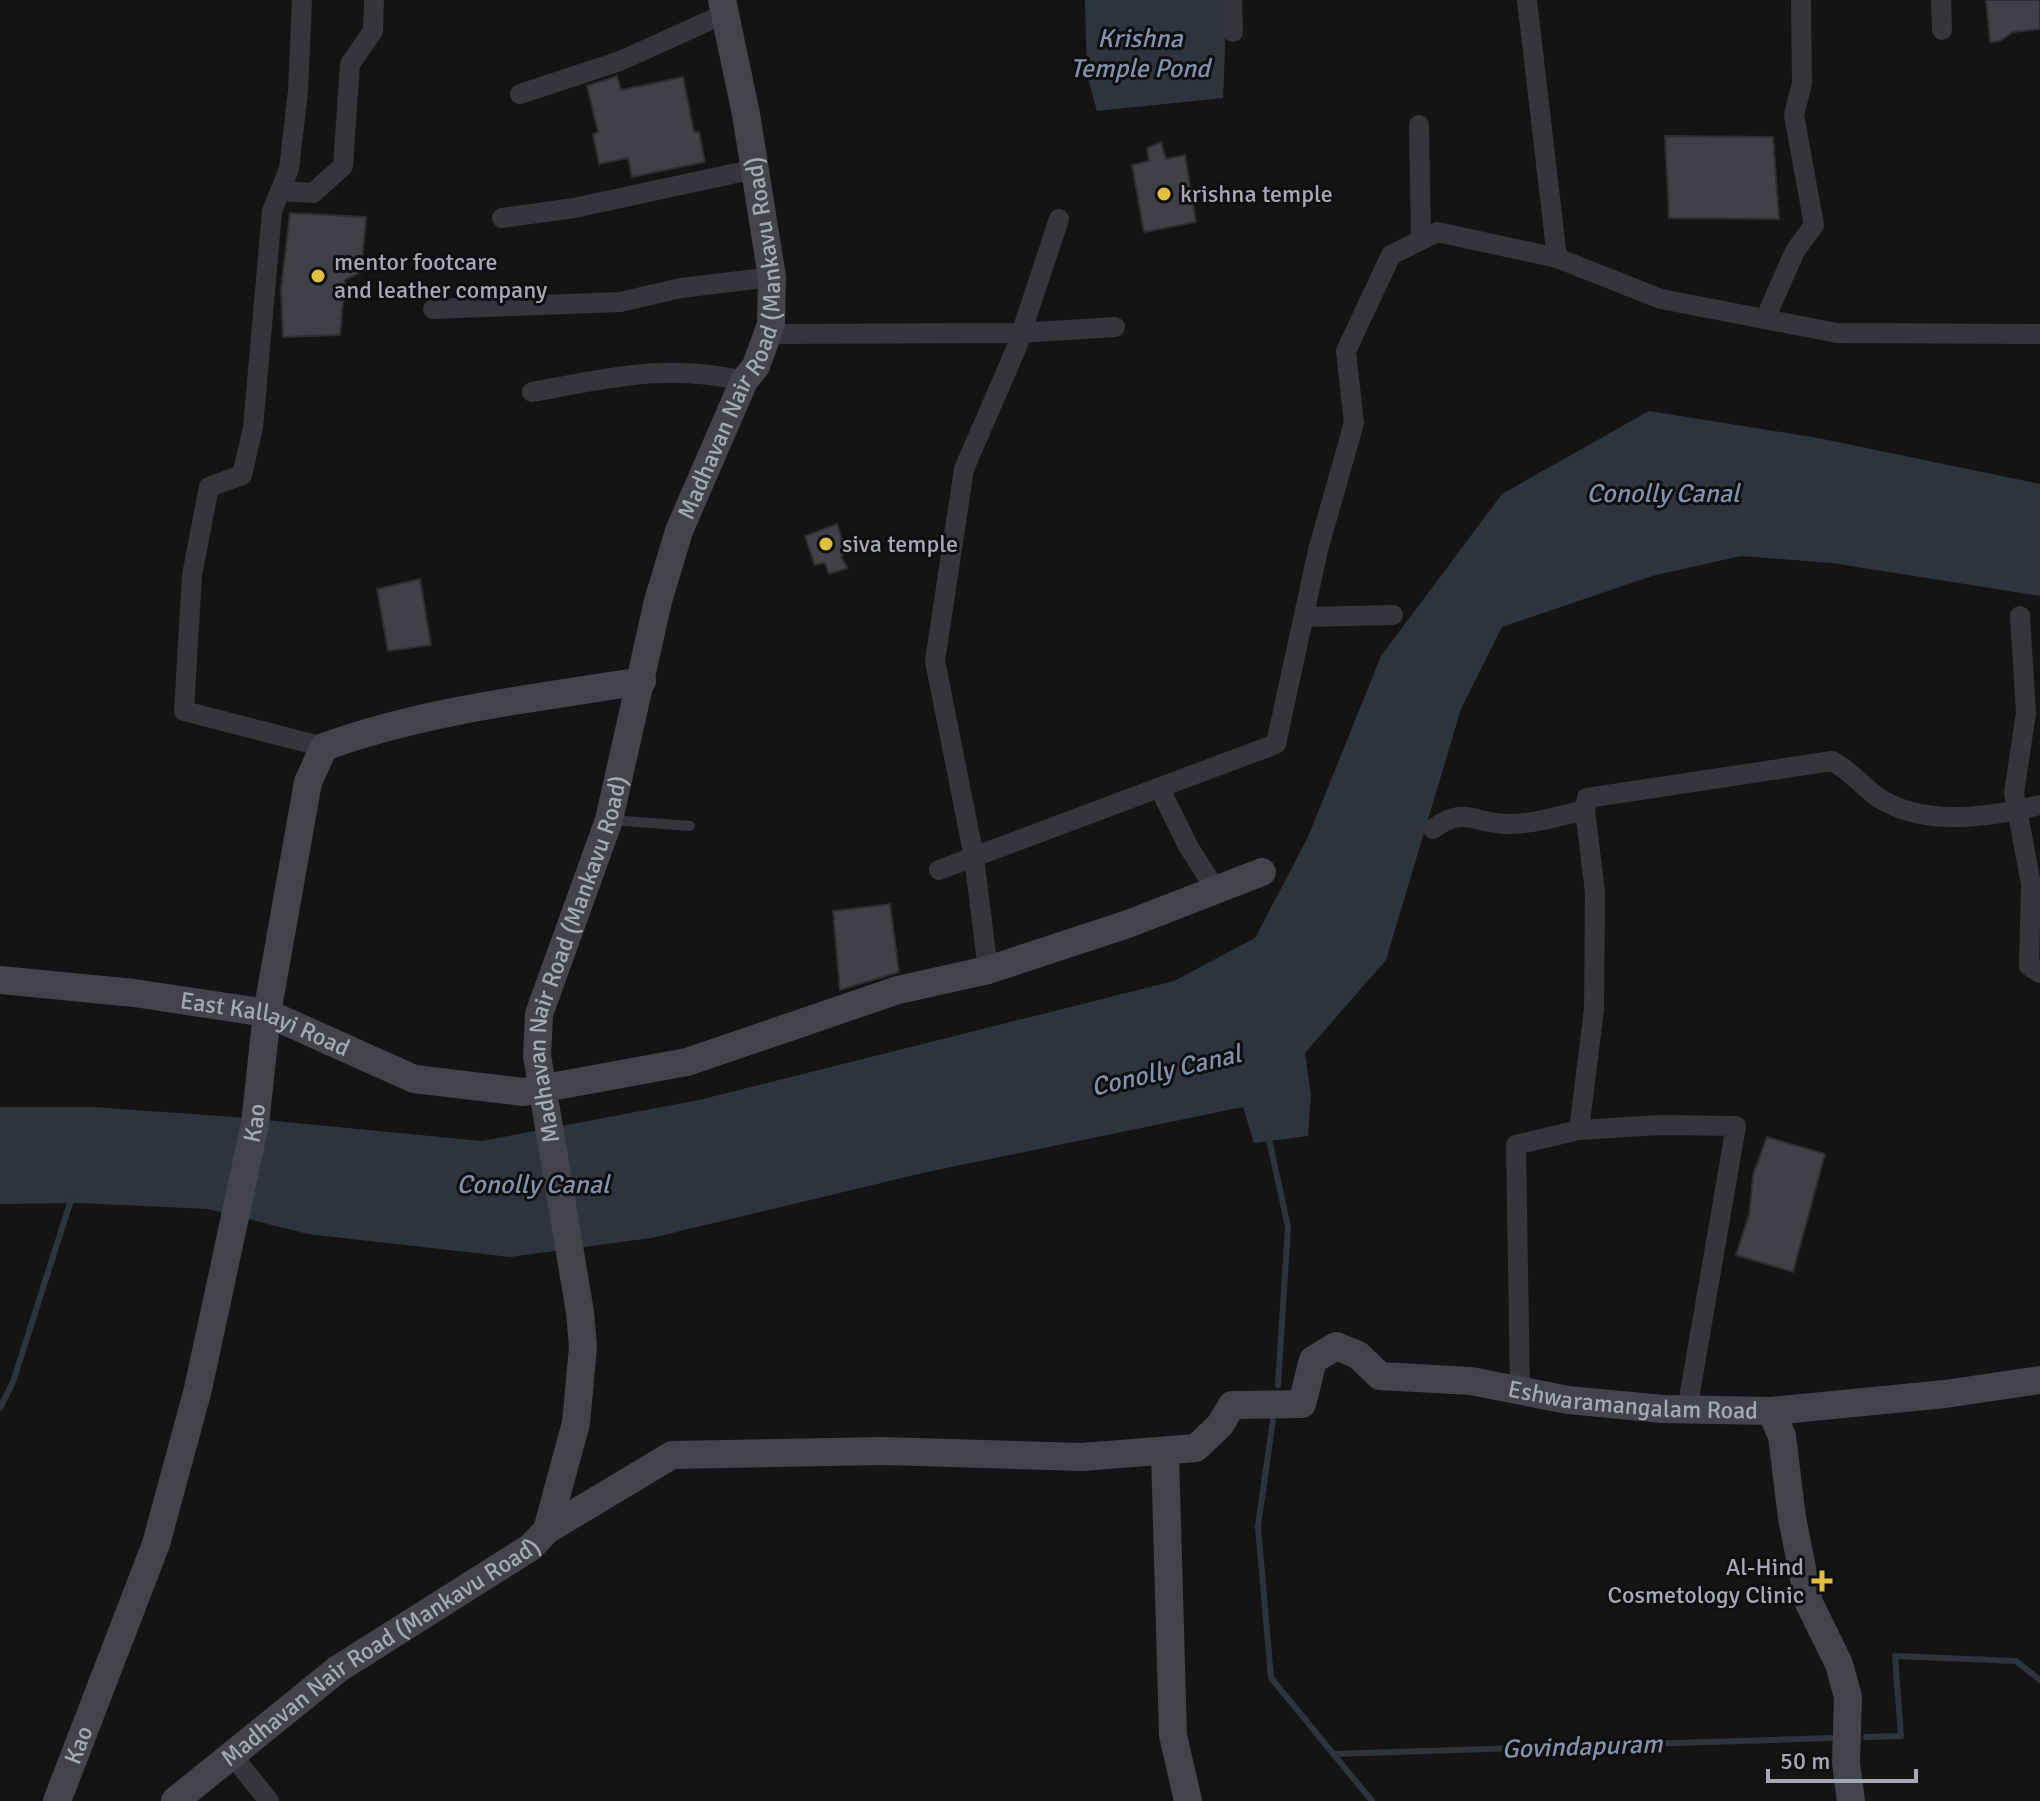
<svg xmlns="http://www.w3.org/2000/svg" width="2040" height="1801" font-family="Signika,sans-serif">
  <rect width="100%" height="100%" fill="#141415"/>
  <g fill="#2e343d">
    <path d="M1085,0H1227L1223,98L1097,111L1087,75Z"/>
    <path d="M1649,411L1818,438L2040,484V596L1832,563L1741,556L1652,576L1502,627L1461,709L1386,960L1305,1053L1311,1096L1308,1136L1254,1143L1243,1107L927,1172L651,1238L510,1257L308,1234L208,1209L79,1203L0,1204V1107H93L234,1117L482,1141L699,1100L1174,981L1255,938L1308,837L1381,656L1502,494Z"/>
  </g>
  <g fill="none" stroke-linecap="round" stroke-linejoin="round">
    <g stroke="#2e343d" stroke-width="6">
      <path d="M1268,1135L1288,1227L1278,1385"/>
      <path d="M0,1408L13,1382L72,1197"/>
      <path d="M1273,1420L1258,1526L1271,1678L1372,1801"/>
      <path d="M1866,1737L1901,1736L1895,1656L2016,1661L2040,1680"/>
      <path d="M1333,1754L1831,1738"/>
    </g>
  </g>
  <g fill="#404145" stroke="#2e2e31" stroke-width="2">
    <path d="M1986,0H2040V29L2013,32L2000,41L1990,42Z"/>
    <path d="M617,76L621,90L683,77L694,132H699L705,162L632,177L628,158L599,164L593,134L598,132L587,86Z"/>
    <path d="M1665,136L1773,137L1779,219L1669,218Z"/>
    <path d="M1161,142L1166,159L1185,155L1196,222L1144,232L1132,165L1149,161L1147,148Z"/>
    <path d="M290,213L366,217L361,272L345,280L340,335L283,337L281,288Z"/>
    <path d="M837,524L846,552L841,557L848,568L829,574L825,563L815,565L805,536Z"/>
    <path d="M420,579L431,645L388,651L377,589Z"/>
    <path d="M890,904L899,972L840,990L833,911Z"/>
    <path d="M1767,1137L1825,1154L1793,1272L1736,1255L1749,1215L1753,1175Z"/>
  </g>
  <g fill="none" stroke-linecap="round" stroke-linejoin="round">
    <path stroke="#35353a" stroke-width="10" d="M611,820L690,826"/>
    <g stroke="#35353a" stroke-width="20">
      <path d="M302,0L298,91L289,169L272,211L253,428L242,475L209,487L192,575L184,711L324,747"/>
      <path d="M1232,0L1233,32"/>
      <path d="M1941,0L1942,30"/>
      <path d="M520,94L620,61L724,14"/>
      <path d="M1419,125L1421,240"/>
      <path d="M280,191L313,193L343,166L350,64L373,31L374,0"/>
      <path d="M502,218L574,208L755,169"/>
      <path d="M1557,258L1661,299L1837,333L2040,334"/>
      <path d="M433,309L620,302L681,288L772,277"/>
      <path d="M1765,319L1795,251L1814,225L1794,115L1802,83L1801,0"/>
      <path d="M767,334L1020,333L1115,327"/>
      <path d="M532,392C610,378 665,363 744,381"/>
      <path d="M2020,616L2026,713L2014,793L2031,884L2029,966L2040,973"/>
      <path d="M1304,617L1393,615"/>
      <path d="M1160,789L1188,846L1216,890"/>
      <path d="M1433,829C1463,806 1472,822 1504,824C1531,825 1559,816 1585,810"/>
      <path d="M939,870L1276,744L1318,550L1354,423L1346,351L1391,255L1437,232L1557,258L1527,0"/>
      <path d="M988,970L974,857L935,661L964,469L1016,349L1059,219"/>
      <path d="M1520,1391L1516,1145L1579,1130"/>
      <path d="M1687,1410L1736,1126L1660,1125L1579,1130L1594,1009L1595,892L1585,810L1587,798L1832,761C1850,770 1860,784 1876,796C1922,828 1989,817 2040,805"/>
      <path d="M232,1755L269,1801"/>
    </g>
    <g stroke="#43444a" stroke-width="28">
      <path id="s1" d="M0,980L134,993L267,1013L414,1079L523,1092L687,1062L898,990L988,970L1128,924L1262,872"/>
      <path d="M1771,1411L1945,1394L2040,1380"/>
      <path d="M1165,1453L1173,1735L1188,1801"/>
      <path id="s2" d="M547,1530L672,1455L883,1451L1082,1457L1196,1448L1220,1425L1232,1405L1302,1404L1313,1360L1336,1346L1358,1355L1380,1376L1471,1381L1568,1400L1663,1409L1771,1411L1782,1436L1792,1518L1809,1603L1839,1664L1848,1697L1846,1763L1851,1801"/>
      <path id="s3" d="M57,1801L156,1544L198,1389L255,1124L267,1013L308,782L324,747C425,710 536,698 642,681"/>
      <path id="s4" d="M175,1801L338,1669L531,1547L547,1530L576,1423L583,1347L580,1312L537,1056L539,1014L609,820L658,601L679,531L744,381L756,366L771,324L772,277L746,114L722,0"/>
    </g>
  </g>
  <g fill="#e2bf3e" stroke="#0f0f10" stroke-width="3">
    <circle cx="1164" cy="194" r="8"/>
    <circle cx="318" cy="276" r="8"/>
    <circle cx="826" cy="544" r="8"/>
    <path d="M1818 1569h8v8h8v8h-8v8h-8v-8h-8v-8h8z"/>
  </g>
  <g text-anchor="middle" stroke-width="6" stroke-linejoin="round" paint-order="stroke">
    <g font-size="24" fill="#a6a9b4" stroke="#0f0f10" text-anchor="start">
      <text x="1180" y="202">krishna temple</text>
      <text x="334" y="270">mentor footcare<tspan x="334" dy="28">and leather company</tspan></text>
      <text x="842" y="552">siva temple</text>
      <text x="1804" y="1575" text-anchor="end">Al-Hind<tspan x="1804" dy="28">Cosmetology Clinic</tspan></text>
    </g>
    <g font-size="24" fill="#a6a9b4" stroke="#0f0f10">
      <text dy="8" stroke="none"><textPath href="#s4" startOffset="1694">Madhavan Nair Road (Mankavu Road)</textPath></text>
      <text dy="8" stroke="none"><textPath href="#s4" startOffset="1046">Madhavan Nair Road (Mankavu Road)</textPath></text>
      <text dy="8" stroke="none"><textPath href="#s1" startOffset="270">East Kallayi Road</textPath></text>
      <text dy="8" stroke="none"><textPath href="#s3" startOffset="708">Kao</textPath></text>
      <text dy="8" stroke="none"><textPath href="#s2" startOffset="1178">Eshwaramangalam Road</textPath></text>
      <text dy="8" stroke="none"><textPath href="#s4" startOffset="254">Madhavan Nair Road (Mankavu Road)</textPath></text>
      <text dy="8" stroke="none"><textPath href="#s3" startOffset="60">Kao</textPath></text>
    </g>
    <g font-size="26" font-style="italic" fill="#8092ad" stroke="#0f0f10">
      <text x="1140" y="47">Krishna<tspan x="1140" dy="30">Temple Pond</tspan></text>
      <text x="1663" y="502">Conolly Canal</text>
      <text transform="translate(1166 1070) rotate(-13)" y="9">Conolly Canal</text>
      <text x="533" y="1193">Conolly Canal</text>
      <text transform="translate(1582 1746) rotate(-2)" y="9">Govindapuram</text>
    </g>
  </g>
  <path d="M1768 1769v12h148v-12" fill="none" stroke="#a6a9b4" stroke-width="4"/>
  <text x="1780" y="1769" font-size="24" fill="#a6a9b4" stroke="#0f0f10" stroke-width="6" paint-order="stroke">50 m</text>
</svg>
